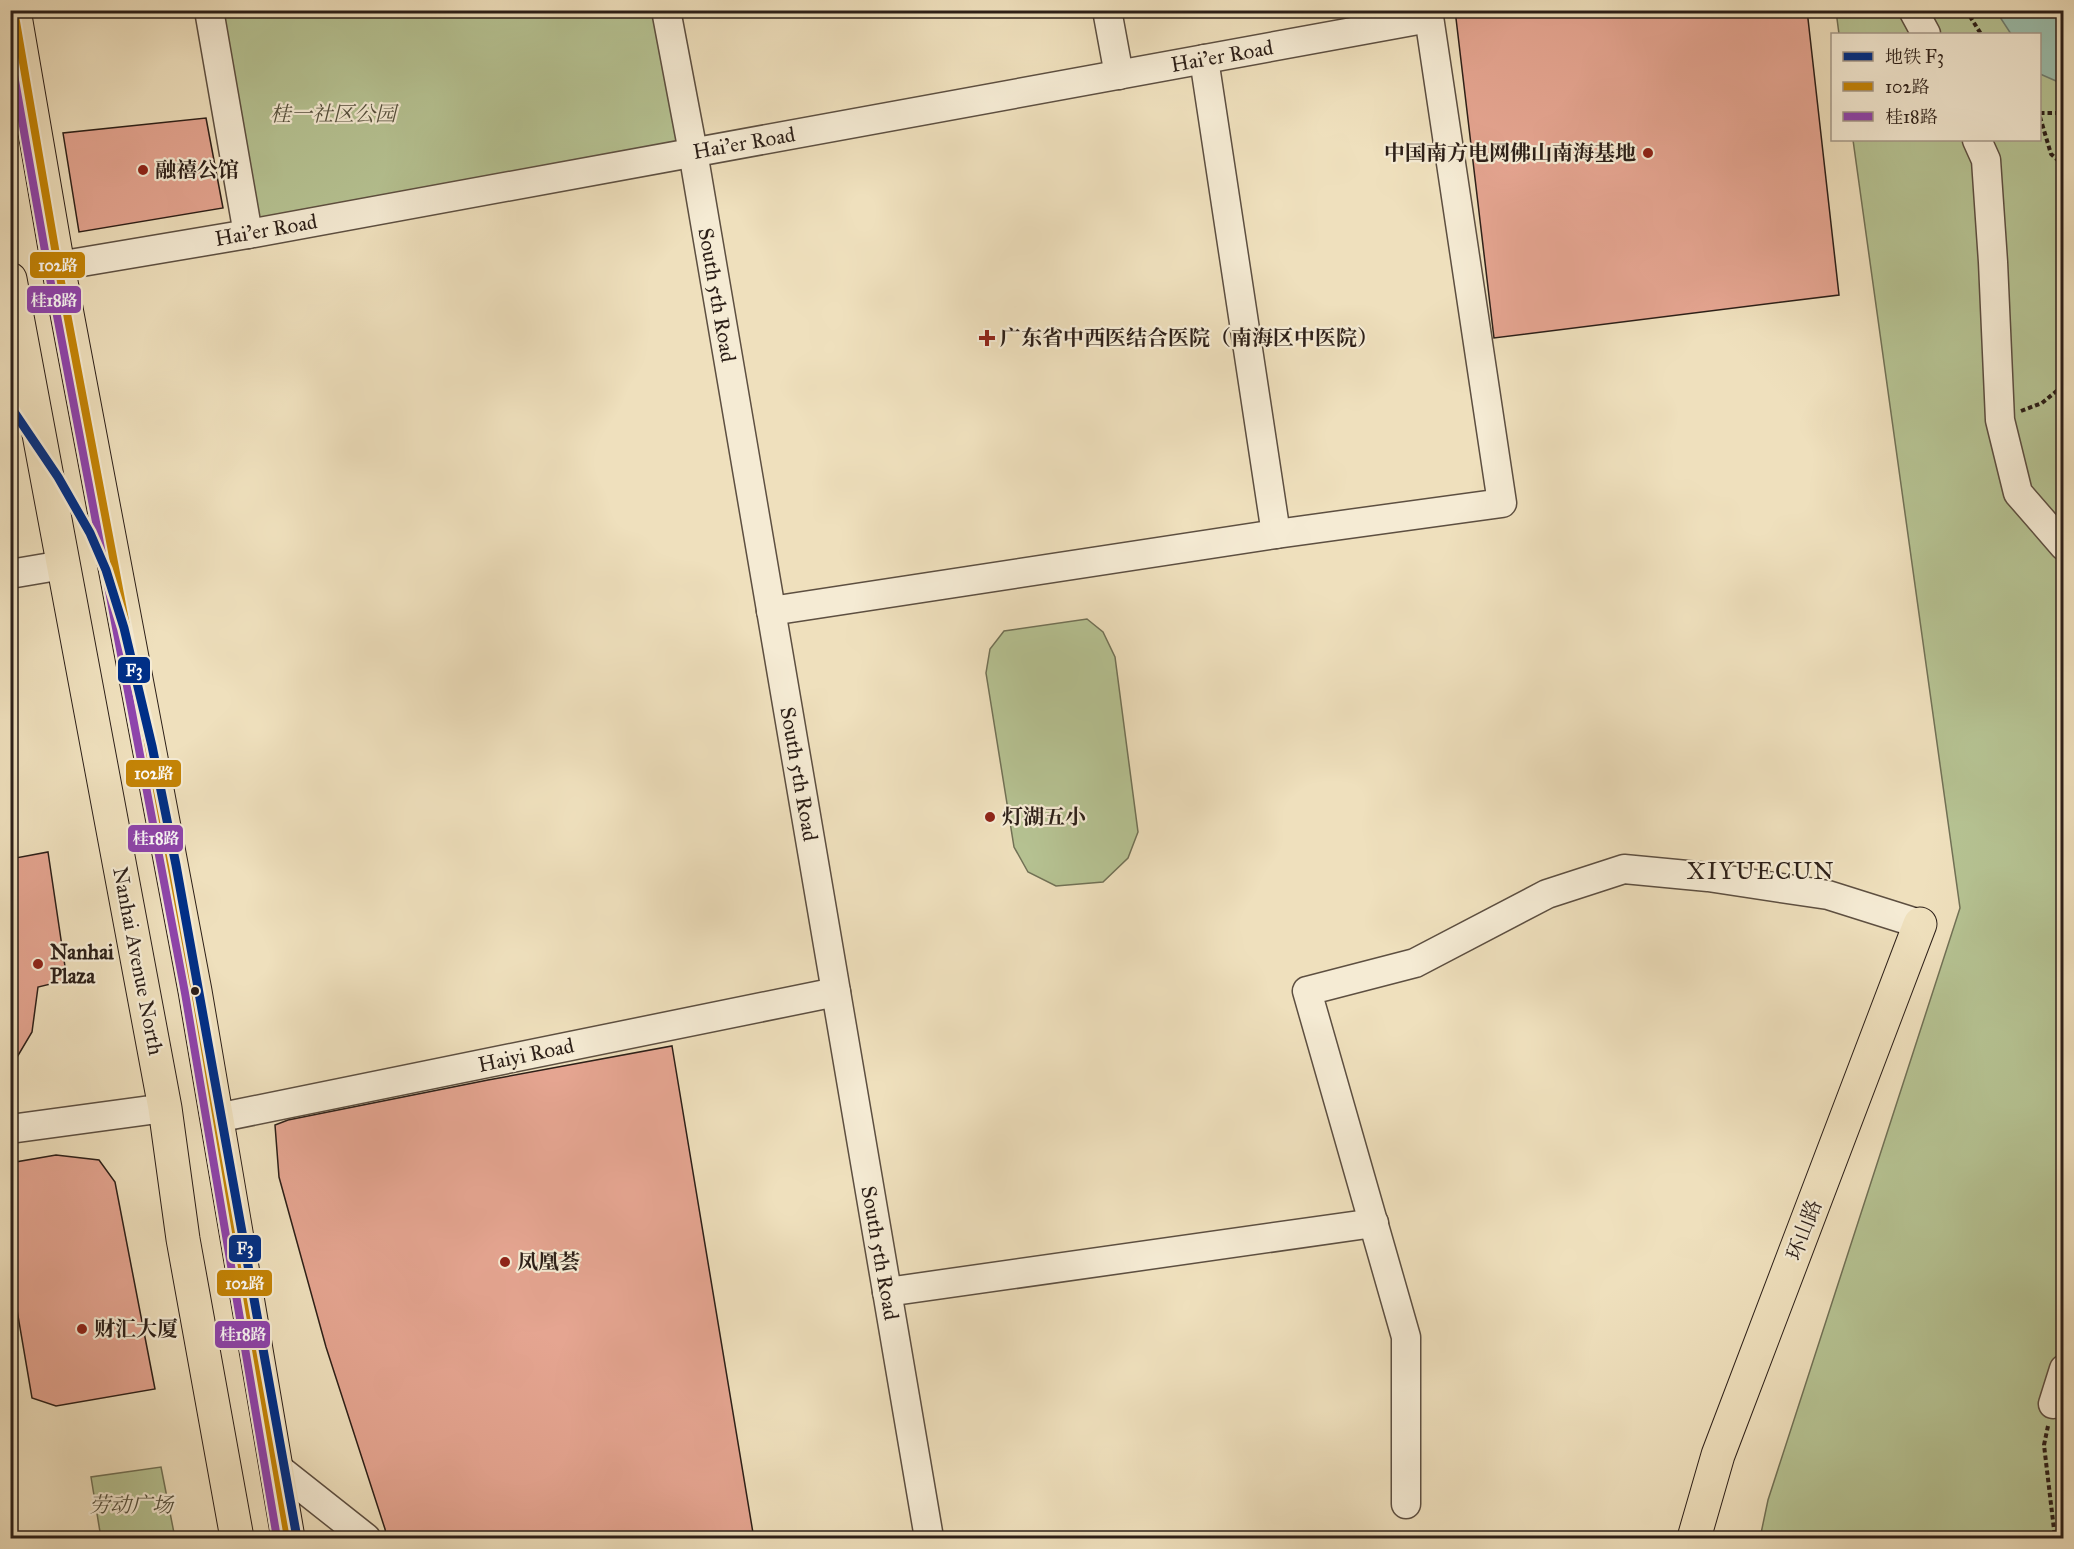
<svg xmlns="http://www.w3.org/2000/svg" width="2074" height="1549" font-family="'IM FELL Great Primer','Noto Serif SC',serif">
  <rect width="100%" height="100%" fill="#efe0bd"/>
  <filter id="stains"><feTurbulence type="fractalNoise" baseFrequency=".00333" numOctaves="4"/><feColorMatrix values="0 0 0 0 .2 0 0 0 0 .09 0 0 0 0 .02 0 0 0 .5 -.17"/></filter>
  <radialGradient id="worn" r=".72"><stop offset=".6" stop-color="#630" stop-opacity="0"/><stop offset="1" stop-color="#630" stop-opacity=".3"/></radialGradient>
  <g fill="#b6c393" stroke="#717156" stroke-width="1.5">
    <path d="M209,11H666L693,152L248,234Z"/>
    <path d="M1836,11H2063V1538H1760L1768,1500L1960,908L1853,140H2040V34H1839Z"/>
    <path d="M1087,619L1103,632L1115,657L1138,832L1128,858L1103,882L1056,886L1028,872L1014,847L986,673L990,649L1004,631Z"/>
    <path d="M161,1467L175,1538H101L91,1477Z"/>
  </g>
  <path fill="#9bbeac" stroke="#6f7e71" stroke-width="1.5" d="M1996,11H2063V84L2040,74V34H2011Z"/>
  <g fill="#e5a591" stroke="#2c1f18" stroke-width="1.5">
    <path d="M1455,10H1807L1839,295L1494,338Z"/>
    <path d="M206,118L223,208L79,232L63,133Z"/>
    <path d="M48,852L67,980L38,987L32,1032L10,1069V859Z"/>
    <path d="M672,1046L754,1539H387L385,1529L326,1347L279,1177L275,1125L288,1120L488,1080Z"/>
    <path d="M56,1155L99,1160L115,1182L155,1389L56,1406L32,1398L10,1269V1163Z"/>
  </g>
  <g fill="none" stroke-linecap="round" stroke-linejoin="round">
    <defs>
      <g id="minor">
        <path d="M209,10L248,234"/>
        <path d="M666,10L693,152L929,1538"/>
        <path d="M1107,10L1119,75"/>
        <path d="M1913,10L1926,34"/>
        <path d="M1204,59L1276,534"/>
        <path d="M1977,140L1986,160L1993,262L2000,420L2018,493L2064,546"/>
        <path d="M58,266L248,234L1429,18"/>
        <path d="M10,574L63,565"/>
        <path d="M771,611L1276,534L1502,503L1428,10"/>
        <path d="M217,1118L836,992"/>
        <path d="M10,1129L165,1108"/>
        <path d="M887,1292L1374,1223"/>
        <path d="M2053,1404L2064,1369"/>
        <path d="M275,1466L366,1538"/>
        <path d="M1406,1504V1337L1307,991L1415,963L1547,894L1624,869L1708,877L1828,895L1920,924"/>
      </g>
      <path id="major" d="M1694,1538L1718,1455L1920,924"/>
      <g id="highway">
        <path d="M14,10L58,266L195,991L288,1538"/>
        <path d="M10,279L165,1108L183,1239L237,1538"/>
      </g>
    </defs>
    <use href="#minor" stroke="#5d4f41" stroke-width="31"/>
    <use href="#major" stroke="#2c1f18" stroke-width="35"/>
    <use href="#highway" stroke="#2c1f18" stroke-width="35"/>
    <g stroke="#2c1f18" stroke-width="4" stroke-dasharray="4.5 3" stroke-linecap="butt">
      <path d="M1966,10L1981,34"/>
      <path d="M2040,113H2064"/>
      <path d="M2040,117L2051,154L2064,166"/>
      <path d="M2021,411L2042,403L2064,385"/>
      <path d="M2048,1426L2044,1445L2055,1538"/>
    </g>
    <use href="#minor" stroke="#f5ebd4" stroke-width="28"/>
    <use href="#major" stroke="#efe0bd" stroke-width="33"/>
    <use href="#highway" stroke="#efe0bd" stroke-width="33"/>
    <defs>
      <path id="bus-1" d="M14,10L58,266L195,991L288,1538"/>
      <path id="bus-2" d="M10,52L48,268L185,993L277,1538"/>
    </defs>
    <use href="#bus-1" stroke="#f5ebd4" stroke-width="12"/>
    <use href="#bus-2" stroke="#f5ebd4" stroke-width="12"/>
    <use href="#bus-1" stroke="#c48406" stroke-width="8"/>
    <use href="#bus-2" stroke="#8e44ad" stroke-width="8"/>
    <defs>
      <path id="metro-1" d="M10,406L58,477L90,533L106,570L124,628L152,746L176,865L297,1538"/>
    </defs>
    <use href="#metro-1" stroke="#f5ebd4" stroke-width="14"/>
    <use href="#metro-1" stroke="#002f87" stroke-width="9"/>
  </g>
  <g fill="#8f2418" stroke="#f5ebd4" stroke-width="2">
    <circle cx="1648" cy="153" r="6"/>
    <circle cx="143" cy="170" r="6"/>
    <path d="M984 329h6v6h6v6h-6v6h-6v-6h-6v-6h6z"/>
    <circle cx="990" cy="817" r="6"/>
    <circle cx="38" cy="964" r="6"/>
    <circle cx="505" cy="1262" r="6"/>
    <circle cx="82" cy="1329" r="6"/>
  </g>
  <circle fill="#2c1f18" stroke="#f5ebd4" stroke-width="2" cx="195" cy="991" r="5"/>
  <g text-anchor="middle" stroke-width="4.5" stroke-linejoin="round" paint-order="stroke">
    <g font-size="21" fill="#2c1f18" stroke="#f5ebd4">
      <text transform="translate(1222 56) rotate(-10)" y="7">Hai'er Road</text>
      <text transform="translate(744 143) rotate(-10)" y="7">Hai'er Road</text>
      <text transform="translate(266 230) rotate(-10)" y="7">Hai'er Road</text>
      <text transform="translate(717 295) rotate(80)" y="7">South 5th Road</text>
      <text transform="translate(799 774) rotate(80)" y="7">South 5th Road</text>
      <text transform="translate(138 961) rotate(79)" y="7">Nanhai Avenue North</text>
      <text transform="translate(526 1055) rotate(-12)" y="7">Haiyi Road</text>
      <text transform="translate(1804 1230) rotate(-69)" y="7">环山路</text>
      <text transform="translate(880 1253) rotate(80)" y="7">South 5th Road</text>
    </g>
    <g font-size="21" font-style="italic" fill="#55503d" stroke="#f5ebd4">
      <text x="333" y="121">桂一社区公园</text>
      <text x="131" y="1512">劳动广场</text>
    </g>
    <g font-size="21" font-weight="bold" fill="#2c1f18" stroke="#f5ebd4" text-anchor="start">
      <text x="1636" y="160" text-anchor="end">中国南方电网佛山南海基地</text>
      <text x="155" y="177">融禧公馆</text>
      <text x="1000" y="345">广东省中西医结合医院（南海区中医院）</text>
      <text x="1002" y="824">灯湖五小</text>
      <text x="50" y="959">Nanhai<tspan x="50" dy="24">Plaza</tspan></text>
      <text x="517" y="1269">凤凰荟</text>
      <text x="94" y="1336">财汇大厦</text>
    </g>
    <g font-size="24" letter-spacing="1.5" fill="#2c1f18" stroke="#f5ebd4">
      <text x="1761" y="879">XIYUECUN</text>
    </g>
  </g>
  <g stroke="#f5ebd4" stroke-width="2">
    <rect x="29" y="251" width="57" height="28" rx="6" fill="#c48406"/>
    <rect x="26" y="285" width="56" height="29" rx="6" fill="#8e44ad"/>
    <rect x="117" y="656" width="34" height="28" rx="6" fill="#002f87"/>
    <rect x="125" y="759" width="57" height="29" rx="6" fill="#c48406"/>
    <rect x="127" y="824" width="57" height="29" rx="6" fill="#8e44ad"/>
    <rect x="228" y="1234" width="34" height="29" rx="6" fill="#002f87"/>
    <rect x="216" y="1269" width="57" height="28" rx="6" fill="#c48406"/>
    <rect x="214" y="1320" width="57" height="29" rx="6" fill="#8e44ad"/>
  </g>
  <g font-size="16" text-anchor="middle" font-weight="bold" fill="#fff">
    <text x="58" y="271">102路</text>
    <text x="54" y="306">桂18路</text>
    <text x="134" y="676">F3</text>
    <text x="154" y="779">102路</text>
    <text x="156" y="844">桂18路</text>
    <text x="245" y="1254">F3</text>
    <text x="245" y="1289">102路</text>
    <text x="243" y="1340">桂18路</text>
  </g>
  <rect width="2074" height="1549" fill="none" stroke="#efe0bd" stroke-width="36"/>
  <rect x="12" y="12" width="2050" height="1525" fill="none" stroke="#2c1f18" stroke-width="3"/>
  <rect x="18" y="18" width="2038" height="1513" fill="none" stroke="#2c1f18" stroke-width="1.5"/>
  <rect x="1831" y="33" width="210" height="108" fill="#f5ebd4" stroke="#a59989" stroke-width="1.5"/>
  <rect x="1843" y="52" width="30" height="9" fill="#002f87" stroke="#a59989" stroke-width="1.5"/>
  <text x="1885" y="63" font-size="18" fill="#2c1f18">地铁 F3</text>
  <rect x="1843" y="82" width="30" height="9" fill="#c48406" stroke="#a59989" stroke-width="1.5"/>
  <text x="1885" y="93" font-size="18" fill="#2c1f18">102路</text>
  <rect x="1843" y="112" width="30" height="9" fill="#8e44ad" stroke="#a59989" stroke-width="1.5"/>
  <text x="1885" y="123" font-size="18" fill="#2c1f18">桂18路</text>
  <rect width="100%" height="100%" filter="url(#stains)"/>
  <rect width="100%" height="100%" fill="url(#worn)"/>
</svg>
